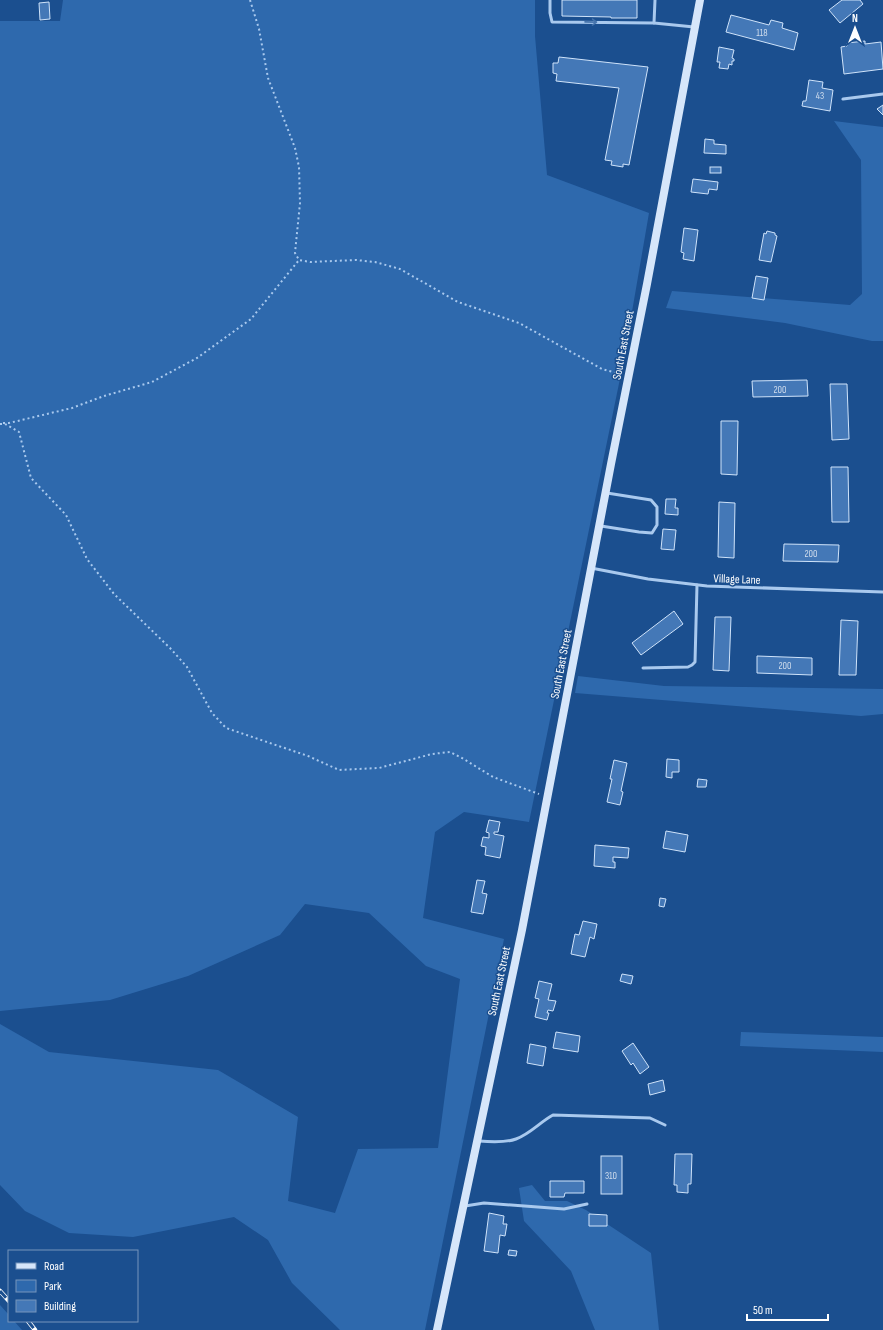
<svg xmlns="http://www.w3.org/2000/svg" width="883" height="1330" font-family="'Sofia Sans Condensed',sans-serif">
  <rect width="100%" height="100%" fill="#1b4f8f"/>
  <g fill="#2e69ad">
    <path d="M63,0H535V36L547,175L649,213L623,364L529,822L464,812L435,832L423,918L504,939L425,1330H340L292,1283L268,1240L234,1217L133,1237L69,1233L25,1211L0,1185V1024L49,1052L218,1070L298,1117L288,1201L335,1213L358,1149L438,1148L460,979L426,966L369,913L305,904L280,935L188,976L110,1000L0,1011V21H60Z"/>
    <path d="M834,121L883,127V341H872L785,323L666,308L672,291L850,305L862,294L861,160Z"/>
    <path d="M578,676L664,686L883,689V714L861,716L575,693Z"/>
    <path d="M741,1032L883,1037V1052L740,1046Z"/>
    <path d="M532,1185L545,1201H567L586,1210L651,1253L659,1330H595L571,1271L524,1221L519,1188Z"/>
    <path d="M0,1305L9,1315V1321H14L22,1330H0Z"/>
  </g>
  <g fill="#4478b7" stroke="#cfe3fa">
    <path d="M562,0H637V18H611V17L562,16Z"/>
    <path d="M842,0H860L863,4L840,23L829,10Z"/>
    <path d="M49,2L50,19L40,20L39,3Z"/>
    <path d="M731,15L769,25L771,20L783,23L782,28L798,33L794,50L726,32Z"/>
    <path d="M865,41V44L881,42L883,69L844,74L841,47L847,46V43Z"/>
    <path d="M719,47L734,50L732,58L734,59V61H732V65L729,64L728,69L719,68L720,62H717Z"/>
    <path d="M559,57L648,67L629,165L623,164V167L611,165L612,161L605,160L619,88L556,81L557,74L553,73V63H558Z"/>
    <path d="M809,80L823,82L822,88L833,90L830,111L802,106L803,101H806Z"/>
    <path d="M883,105V115L877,109Z"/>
    <path d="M705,139L714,140V144L726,145V154L704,153Z"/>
    <rect x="710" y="167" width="11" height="6"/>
    <path d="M693,179L718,182L717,190L709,189L708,194L691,192Z"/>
    <path d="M684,228L698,230L694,261L683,259L684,253L681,252Z"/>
    <path d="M767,231L775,233V235L777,236L771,262L759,260L764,233L766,234Z"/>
    <path d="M756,276L768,278L764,300L752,298Z"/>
    <path d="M807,380L808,396L753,397L752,381Z"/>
    <path d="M830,384H847L849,439L832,440Z"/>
    <path d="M721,421H738L737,475L721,474Z"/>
    <path d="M831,467H848L849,522H832Z"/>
    <path d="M666,499H676L675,508H678V515L665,514Z"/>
    <path d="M719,502L735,503L734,558L718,557Z"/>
    <path d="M663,529L676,530L674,550L661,549Z"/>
    <path d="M784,544L839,545L838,562L783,561Z"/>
    <path d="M674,611L683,624L641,655L632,643Z"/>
    <path d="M715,617H731L729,671L713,670Z"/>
    <path d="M841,620L858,621L856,675H839Z"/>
    <path d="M757,656L812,658V675L757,673Z"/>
    <path d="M667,759L679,760V772H672V778L666,777Z"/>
    <path d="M614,760L627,763L621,791L623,792L620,805L607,802L612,779H610Z"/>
    <path d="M698,779L707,780L706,787H697Z"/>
    <path d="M489,820L500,822L498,832H494V834L504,836L500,858L485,855L486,847L481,846L483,837L489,838V833L486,832Z"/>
    <path d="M666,831L688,835L685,852L663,848Z"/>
    <path d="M595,845L629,848L628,858L613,857V862H615V868L594,866Z"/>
    <path d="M477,880L485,881L482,893L487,894L483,914L471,912Z"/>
    <path d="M660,898L666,899L664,907L659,906Z"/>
    <path d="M583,921L597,924L594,939L590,937L585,957L571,954L575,934L579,935Z"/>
    <path d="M622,974L633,976L631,984L620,981Z"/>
    <path d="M539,981L552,984L548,1000L556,1001L553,1011L548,1010L547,1013H549L547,1020L535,1017L539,999L535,998Z"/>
    <path d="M556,1032L580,1036L578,1052L553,1048Z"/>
    <path d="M633,1043L649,1067L640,1074L633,1063L631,1065L622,1051Z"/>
    <path d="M530,1044L546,1047L543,1066L527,1063Z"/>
    <path d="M663,1080L665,1091L650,1095L648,1084Z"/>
    <path d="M675,1154H692L691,1184H688V1193L677,1192V1185H674Z"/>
    <rect x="601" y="1156" width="21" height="38"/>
    <path d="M550,1181H584V1193H565L564,1197H550Z"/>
    <path d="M489,1213L504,1216L503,1224H507L505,1236L500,1235L498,1253L484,1251Z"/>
    <path d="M589,1214L607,1215V1226H589Z"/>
    <path d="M509,1250L517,1251L516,1256L508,1255Z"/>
  </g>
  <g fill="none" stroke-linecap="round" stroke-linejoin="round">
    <g stroke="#a9c9ee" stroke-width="2" stroke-dasharray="2 3" stroke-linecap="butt">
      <path d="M250,0L259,29L268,78L295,148L299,167L300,203L295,253L299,260L310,262L356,260L375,262L400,269L458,302L519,323L602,369L620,374"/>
      <path d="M3,423H9L72,408L104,396L152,382L197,358L251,319L299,260"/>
      <path d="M0,424H5L19,432L31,478L66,515L87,559L114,594L170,648L187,667L212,713L226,728L308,756L339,770L379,768L432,754L450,752L462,758L493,777L539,794"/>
    </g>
    <g stroke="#a9c9ee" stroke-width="3">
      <path d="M550,0V13L552,22L654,23"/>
      <path d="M655,0L654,23L694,27"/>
      <path d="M843,99L883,94"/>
      <path d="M601,526L639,532L652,533L657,525V507L651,500L607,493"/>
      <path d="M591,568L648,579L707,586L883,592"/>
      <path d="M643,668L688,667L692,665L695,662L697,585"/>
      <path d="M479,1141C491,1142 505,1143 516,1139C530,1134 540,1122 553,1115L650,1118L665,1125"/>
      <path d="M465,1206L484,1203L564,1209L587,1204"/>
    </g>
    <path stroke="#d6e6fa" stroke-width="8" d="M437,1330L522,930L611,464L647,284L700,0"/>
    <defs>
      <g id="rail">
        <path d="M0,1291L9,1301"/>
        <path d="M28,1321L35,1330"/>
      </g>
    </defs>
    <use href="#rail" stroke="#fff" stroke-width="4.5"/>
    <use href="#rail" stroke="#1b4f8f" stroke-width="3" stroke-dasharray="9" stroke-linecap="butt"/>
  </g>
  <defs><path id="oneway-shaft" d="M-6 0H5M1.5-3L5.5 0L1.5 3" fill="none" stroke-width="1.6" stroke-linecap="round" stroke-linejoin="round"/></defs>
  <use stroke="#4674ac" href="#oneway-shaft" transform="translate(591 22) rotate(1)"/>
  <g text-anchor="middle" stroke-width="3" stroke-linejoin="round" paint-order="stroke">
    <g font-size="10" fill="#d0dded">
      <text x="762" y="36">118</text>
      <text x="820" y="99">43</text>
      <text x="780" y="393">200</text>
      <text x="811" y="557">200</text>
      <text x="785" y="669">200</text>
      <text x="611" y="1179">310</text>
    </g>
    <g font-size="12" fill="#fff" stroke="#1b4f8f">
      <text transform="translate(623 345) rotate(-79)" y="4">South East Street</text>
      <text transform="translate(737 579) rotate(2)" y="4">Village Lane</text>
      <text transform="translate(561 664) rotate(-79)" y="4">South East Street</text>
      <text transform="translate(499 981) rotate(-78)" y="4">South East Street</text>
    </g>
  </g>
  <rect x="8" y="1250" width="130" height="72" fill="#1b4f8f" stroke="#7695bc"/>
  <rect x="16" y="1263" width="20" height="6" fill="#d6e6fa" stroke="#7695bc"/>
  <text x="44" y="1270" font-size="12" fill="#ffffff">Road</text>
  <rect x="16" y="1280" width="20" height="12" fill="#2e69ad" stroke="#7695bc"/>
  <text x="44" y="1290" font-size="12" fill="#ffffff">Park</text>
  <rect x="16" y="1300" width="20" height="12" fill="#4478b7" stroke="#7695bc"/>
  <text x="44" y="1310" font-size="12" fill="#ffffff">Building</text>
  <g transform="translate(855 28)" stroke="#1b4f8f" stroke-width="3" paint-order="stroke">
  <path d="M0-3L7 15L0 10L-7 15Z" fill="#ffffff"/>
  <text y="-6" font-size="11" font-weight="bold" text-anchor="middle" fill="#ffffff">N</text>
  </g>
  <path d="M747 1314v6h81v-6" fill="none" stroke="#ffffff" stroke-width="2"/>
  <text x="753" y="1314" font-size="12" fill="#ffffff" stroke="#1b4f8f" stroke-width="3" paint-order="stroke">50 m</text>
</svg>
